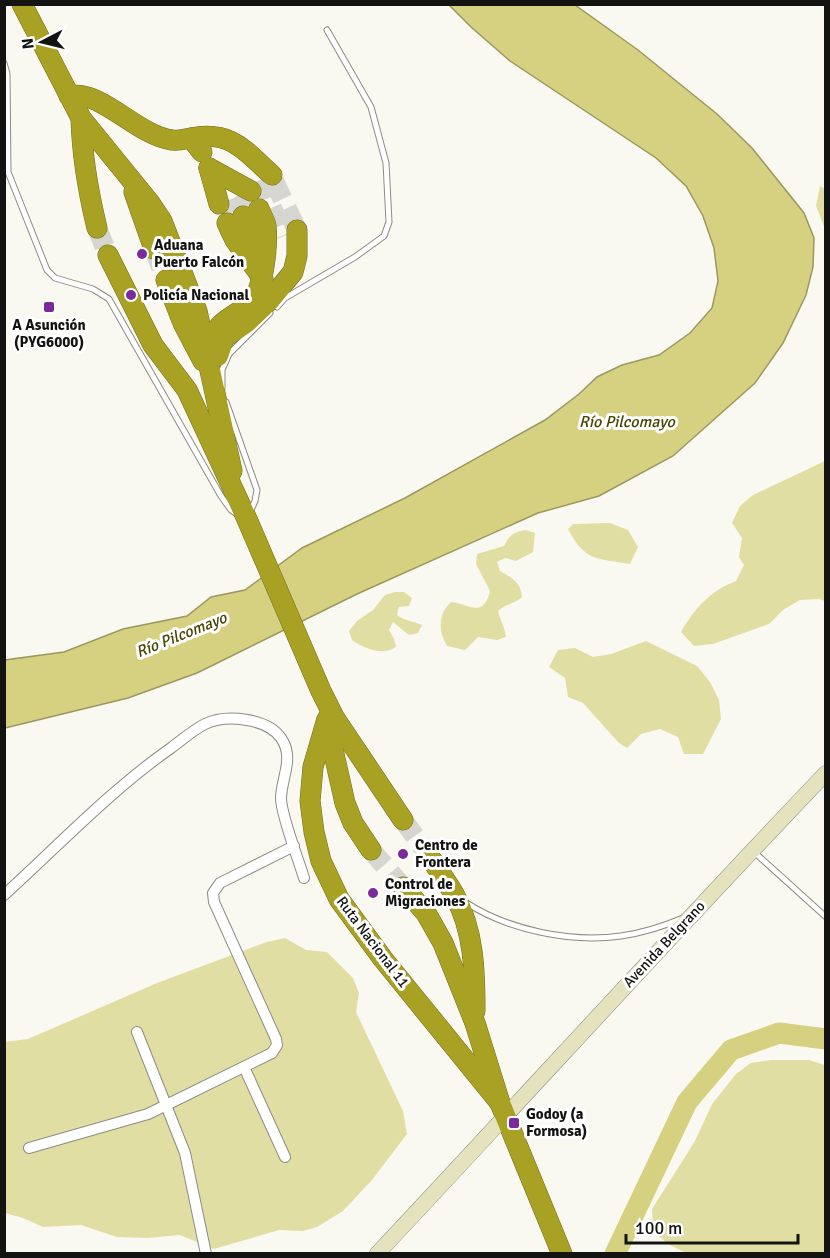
<svg xmlns="http://www.w3.org/2000/svg" width="830" height="1258" font-family="Signika,sans-serif">
  <rect width="100%" height="100%" fill="#f9f9f2"/>
  <g fill="#e1dea3">
    <path d="M820,186L825,189V229L816,206Z"/>
    <path d="M825,461V601L819,599L800,600L783,610L769,624L713,644L694,646L681,632C695,608 710,591 736,581L744,565L739,557L742,538L732,523L740,506L753,495Z"/>
    <path d="M610,523L628,530L638,547L630,564C597,558 585,562 568,529L573,524Z"/>
    <path d="M526,530L535,533L533,552L516,561L505,558L497,562L500,571C512,578 521,582 522,597C514,604 506,604 498,611C500,620 505,627 506,637L497,640L478,637L465,650L447,646C438,631 438,614 451,602C470,604 483,619 490,591L476,564L477,554L504,546C509,535 514,532 526,530Z"/>
    <path d="M395,592H404L412,598L409,606L399,607L397,615C405,621 413,621 422,625L418,633L409,635L393,622L389,630L394,639L396,647C382,656 365,649 352,640L349,631L357,621L373,610L385,595Z"/>
    <path d="M646,641L697,666L710,682L719,700L721,719L703,754H684L678,737L660,729L641,734L627,748L619,743L583,703L568,697L565,678L549,667L558,650L575,648L593,657L611,654Z"/>
    <path d="M285,938L306,950L327,952L353,978L359,993L356,1012L403,1111L407,1134L372,1180L343,1211L317,1227L303,1231L279,1230L214,1249L180,1235L148,1238L117,1237L81,1225L43,1227L23,1218L5,1213L4,1042L28,1039L157,983L267,942Z"/>
    <path d="M771,1060H809L825,1065V1253H686L668,1244L653,1231L652,1209L695,1141L712,1104L736,1074L751,1063Z"/>
  </g>
  <path fill="#d6d181" stroke="#9c985f" stroke-width="1.5" d="M449,5H575L638,50L717,114L752,148L804,213L814,238L813,267L806,295L783,343L755,383L673,456L599,496L538,513L357,594L197,673L128,698L5,728V660L64,652L123,629L187,616L211,597L245,590L302,548L405,498L545,420L579,394L597,377L622,365L659,355L690,333L712,308L718,281L714,248L703,216L686,186L656,158L510,61L471,27Z"/>
  <g fill="none" stroke-linecap="round" stroke-linejoin="round">
    <path stroke="#d6d181" stroke-width="21" d="M615,1254L687,1102L731,1050L779,1033L826,1039"/>
    <g stroke="#d6d6d0" stroke-width="20" stroke-dasharray="20 10" stroke-linecap="butt">
      <path d="M260,180L284,236"/>
      <path d="M274,181L297,230"/>
      <path d="M244,193L252,212"/>
      <path d="M227,201L235,219"/>
      <path d="M97,228L108,255"/>
      <path d="M154,249L166,280"/>
      <path d="M403,820L432,860"/>
      <path d="M371,850L403,887"/>
    </g>
    <defs>
      <g id="lane">
        <path d="M4,63L7,74L8,172L47,270L55,278L93,289L109,299L221,496L231,510L237,514"/>
        <path d="M277,307L285,298L355,257L384,236L389,222L386,163L371,107L327,30"/>
        <path d="M222,388V370L229,354L270,313"/>
        <path d="M226,402L257,490L255,501L250,512"/>
        <path d="M754,852L826,917"/>
        <path d="M465,902C508,930 570,943 621,936C643,933 664,926 683,918"/>
      </g>
      <g id="street">
        <path d="M4,895C59,845 111,790 171,748C182,740 193,730 205,724C226,714 267,718 281,738C295,758 281,778 281,799C282,818 298,858 304,878"/>
        <path d="M137,1032L185,1153L206,1254"/>
        <path d="M244,1067L285,1157"/>
        <path d="M29,1148L148,1114L272,1053L277,1045L276,1039L214,902L213,893L220,883L294,846"/>
      </g>
      <path id="secondary" d="M377,1254C527,1094 674,932 826,773"/>
      <g id="highway">
        <path d="M22,4L81,118L150,203L162,221L197,311L232,471"/>
        <path d="M69,96C101,89 136,135 172,140C178,141 185,139 191,138L202,152"/>
        <path d="M81,118C82,156 88,191 97,228"/>
        <path d="M191,138C232,130 245,151 272,175"/>
        <path d="M209,168L251,191"/>
        <path d="M209,168L219,204"/>
        <path d="M134,192L154,249"/>
        <path d="M243,216L258,262"/>
        <path d="M227,223L235,240L263,279"/>
        <path d="M108,255L153,345L187,390L246,517L321,691L334,717L403,820"/>
        <path d="M166,280L183,323L203,361"/>
        <path d="M213,355C211,315 233,323 253,299C264,285 268,244 266,226C265,221 261,214 259,209"/>
        <path d="M218,356L224,338L246,323L270,300L293,272L297,256V230"/>
        <path d="M327,719L313,767L310,801L314,832L321,861L339,899L383,959L500,1103"/>
        <path d="M327,723L345,803L353,823L371,850"/>
        <path d="M432,860C439,872 449,884 455,896C474,931 475,972 475,1011"/>
        <path d="M403,887L426,913L443,943L475,1023L500,1103L562,1254"/>
      </g>
    </defs>
    <use href="#lane" stroke="#8c8c85" stroke-width="7"/>
    <use href="#street" stroke="#8c8c85" stroke-width="12"/>
    <use href="#secondary" stroke="#8c8c85" stroke-width="16"/>
    <use href="#highway" stroke="#746f1d" stroke-width="21"/>
    <use href="#lane" stroke="#fff" stroke-width="5"/>
    <use href="#street" stroke="#fff" stroke-width="10"/>
    <use href="#secondary" stroke="#e5e3bd" stroke-width="15"/>
    <use href="#highway" stroke="#a9a124" stroke-width="20"/>
  </g>
  <g fill="#7c2a9a" stroke="#fff" stroke-width="2">
    <circle cx="142" cy="254" r="6"/>
    <circle cx="131" cy="295" r="6"/>
    <rect x="43" y="301" width="12" height="12" rx="3"/>
    <circle cx="403" cy="854" r="6"/>
    <circle cx="373" cy="893" r="6"/>
    <rect x="508" y="1117" width="12" height="12" rx="3"/>
  </g>
  <g text-anchor="middle" stroke-width="6" stroke-linejoin="round" paint-order="stroke">
    <g font-size="15" font-weight="bold" fill="#131311" stroke="#fff" text-anchor="start">
      <text x="154" y="250">Aduana<tspan x="154" dy="17">Puerto Falcón</tspan></text>
      <text x="143" y="300">Policía Nacional</text>
      <text x="49" y="330" text-anchor="middle">A Asunción<tspan x="49" dy="17">(PYG6000)</tspan></text>
      <text x="415" y="850">Centro de<tspan x="415" dy="17">Frontera</tspan></text>
      <text x="385" y="889">Control de<tspan x="385" dy="17">Migraciones</tspan></text>
      <text x="526" y="1119">Godoy (a<tspan x="526" dy="17">Formosa)</tspan></text>
    </g>
    <g font-size="15" fill="#131311" stroke="#fff">
      <text transform="translate(373 942) rotate(53)" y="5">Ruta Nacional 11</text>
      <text transform="translate(664 944) rotate(-47)" y="5">Avenida Belgrano</text>
    </g>
    <g font-size="16" font-style="italic" fill="#494503" stroke="#fff">
      <text x="627" y="427">Río Pilcomayo</text>
      <text transform="translate(181 634) rotate(-22)" y="6">Río Pilcomayo</text>
    </g>
  </g>
  <rect width="830" height="1258" fill="none" stroke="#131311" stroke-width="12"/>
  <g transform="translate(42 42) rotate(263)" stroke="#ffffff" stroke-width="4.5" paint-order="stroke">
  <path d="M0-4.5L10 22L0 15L-10 22Z" fill="#131311"/>
  <text y="-9" font-size="16" font-weight="bold" text-anchor="middle" fill="#131311">N</text>
  </g>
  <path d="M626 1234v9h172v-9" fill="none" stroke="#131311" stroke-width="3"/>
  <text x="635" y="1234" font-size="18" fill="#131311" stroke="#ffffff" stroke-width="4.5" paint-order="stroke">100 m</text>
</svg>
